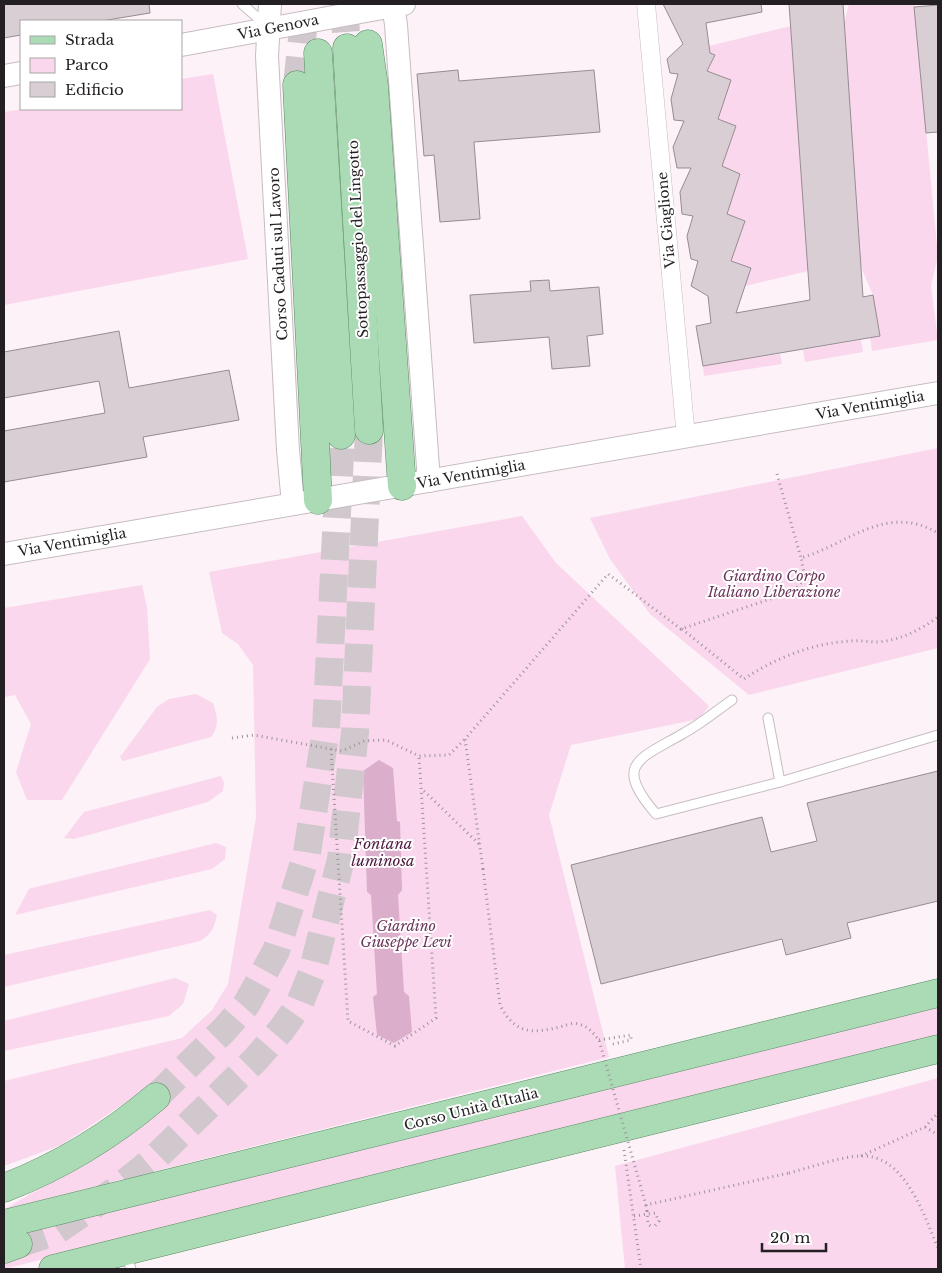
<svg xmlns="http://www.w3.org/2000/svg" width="942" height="1273" font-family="'Libre Baskerville',serif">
  <rect width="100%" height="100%" fill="#fcf2f8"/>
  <g fill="#fad7ed">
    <path d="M849,4H914L938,256L931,286L938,340L872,351L870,337L880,336L873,295L861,267L844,23Z"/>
    <path d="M791,26L808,271L745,286L750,268L727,259L734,251L744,221L721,212L729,206L740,174L718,165L720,157L725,158L736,127L713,117L720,112L731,80L707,71L715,55L710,53L709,46Z"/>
    <path d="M213,74L248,259L4,305V112L23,109H181V79Z"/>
    <path d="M861,340L863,352L805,362L803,350Z"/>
    <path d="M780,354L782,364L704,376L703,366Z"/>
    <path d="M938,448V648L749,695L650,614L610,559L590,518Z"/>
    <path d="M522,516L556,563L709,706L699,719L571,745L549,815L609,1057L5,1209L105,1150L142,1092L61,1145L4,1166V1081L182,1038L212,1010L228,984L256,818L253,665L238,644L222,633L209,572Z"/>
    <path d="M142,585L147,607L150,659L62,800H27L16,772L31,724L15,695L4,697V608Z"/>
    <path d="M196,694L213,703C217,715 220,726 211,737L123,761L120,757L157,707L169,699Z"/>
    <path d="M221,776L224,783L223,791L208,802L74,839L64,838L84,812Z"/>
    <path d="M216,843L226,847L225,859L212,869L15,915L29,889L36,887Z"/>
    <path d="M210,910L217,915C214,929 211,934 200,941L4,987V955Z"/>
    <path d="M175,978L189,984L183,1004L169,1016L4,1051V1021Z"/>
    <path d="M938,1004V1035L4,1269V1261L12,1236Z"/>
    <path d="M938,1078V1269H625L615,1166Z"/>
  </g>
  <path fill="#dbaecb" d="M379,760L393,768L397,821L400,822L402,890L398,895L404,992L409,996L412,1032L394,1043L377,1035L373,997L377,994L371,895L367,892L363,771Z"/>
  <g fill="#d8ced4" stroke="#968c92">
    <path d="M4,4H149L150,13L101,21H21V35L4,38Z"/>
    <path d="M663,4H761L762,12L706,23L710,53L715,55L707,71L731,80L718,119L736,126L722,166L740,174L727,214L745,221L731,261L751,268L736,313L810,300L789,4H843L863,297L873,295L880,336L703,366L696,326L711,323L708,296L691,286L698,261L691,259L687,236L693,216L682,214L680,192L691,168H677L673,147L684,121L674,120L671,99L678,74L670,73L667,59L683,44Z"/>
    <path d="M938,5V132L926,133L914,7Z"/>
    <path d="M458,70L459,81L594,70L600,132L474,142L480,219L440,222L434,155L424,156L417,74Z"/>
    <path d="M549,280L550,291L599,287L603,334L587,336L590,366L552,369L549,337L474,343L470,295L531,291L530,281Z"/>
    <path d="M119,331L129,388L229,370L239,420L143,437L147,457L4,482V431L105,413L99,381L4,398V352Z"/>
    <path d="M938,771V901L847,923L851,938L786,955L782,939L601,984L571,865L762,817L771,852L817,841L807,803Z"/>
  </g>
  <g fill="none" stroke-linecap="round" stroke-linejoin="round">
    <g stroke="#d1c8cd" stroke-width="28" stroke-dasharray="28 14" stroke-linecap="butt">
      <path d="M344,4L347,48"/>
      <path d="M297,85L305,11L309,4"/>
      <path d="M156,1097L224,1030L246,1005L276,951L307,853L326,729L341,435"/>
      <path d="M18,1244L56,1231L116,1190L152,1161L256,1059L282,1029L299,1005L312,973L341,859L355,732L369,430"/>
    </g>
    <defs>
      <g id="service">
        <path d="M242,4L266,25"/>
        <path d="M732,700C716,711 701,724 684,733C640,759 612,763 656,814L780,782L938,735"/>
        <path d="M768,718L780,782"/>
        <path d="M126,1254L131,1269"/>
      </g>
      <path id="minor" d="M646,4L686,437"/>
      <g id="tertiary">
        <path d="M270,4L267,56L288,450L293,504"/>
        <path d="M393,4L396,25L429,481"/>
        <path d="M181,45L404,4"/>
        <path d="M4,76L21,73"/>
        <path d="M4,554L938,393"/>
      </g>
      <g id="primary">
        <path d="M368,44L374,86L402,486"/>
        <path d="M347,48L369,430"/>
        <path d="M318,53L341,435"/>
        <path d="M297,85L318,500"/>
        <path d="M4,1188C61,1166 110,1136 156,1097"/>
        <path d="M4,1224L938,993"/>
        <path d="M4,1249L18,1244"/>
        <path d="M53,1269L938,1049"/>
      </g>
    </defs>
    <use href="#service" stroke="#c6bcc2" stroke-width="11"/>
    <use href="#minor" stroke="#c6bcc2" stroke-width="19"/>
    <use href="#tertiary" stroke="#c6bcc2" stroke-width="24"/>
    <use href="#primary" stroke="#578a62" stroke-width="29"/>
    <g stroke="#9b9498" stroke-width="3" stroke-dasharray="1 4" stroke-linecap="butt">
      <path d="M777,474L801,558"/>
      <path d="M682,629L744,679C775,658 813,643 851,641C860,640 869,642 878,642C901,640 920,630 938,617"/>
      <path d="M232,738L254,735L342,751L364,741L386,740L419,756L449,755L465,739"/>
      <path d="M331,749L348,1021L395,1046L436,1018L419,756"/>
      <path d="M424,791L479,844"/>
      <path d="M483,869L465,739L608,574L681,629L794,591L805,578L801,558C850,543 886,503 938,533"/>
      <path d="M599,1040L631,1035V1040L609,1045"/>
      <path d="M925,1127L938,1135"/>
      <path d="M624,1150L641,1269"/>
      <path d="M861,1156L925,1127L938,1113"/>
      <path d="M789,1173C808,1168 843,1156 861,1156C905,1154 924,1216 938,1248"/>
      <path d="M646,1205L647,1211"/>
      <path d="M634,1216L655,1213L659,1221L653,1228"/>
    </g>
    <use href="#service" stroke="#fff" stroke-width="9"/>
    <use href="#minor" stroke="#fff" stroke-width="18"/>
    <use href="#tertiary" stroke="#fff" stroke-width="22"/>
    <use href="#primary" stroke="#abdbb5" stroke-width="28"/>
    <g stroke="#9b9498" stroke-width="3" stroke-dasharray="1 4" stroke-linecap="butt">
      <path d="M483,869L500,1005C515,1035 534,1034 563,1026C567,1025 573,1022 578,1024C588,1026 593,1033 599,1040L646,1205L789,1173"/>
      <path d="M647,1211L648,1224L653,1228"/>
    </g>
  </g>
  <g text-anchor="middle" stroke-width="4" stroke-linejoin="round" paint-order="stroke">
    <g font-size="14" fill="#231f22" stroke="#fff">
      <text transform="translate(278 27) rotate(-11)" y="5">Via Genova</text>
      <text transform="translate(666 220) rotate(-95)" y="5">Via Giaglione</text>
      <text transform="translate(358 239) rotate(-93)" y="5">Sottopassaggio del Lingotto</text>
      <text transform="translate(278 254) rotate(-93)" y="5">Corso Caduti sul Lavoro</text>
      <text transform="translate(870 405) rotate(-10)" y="5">Via Ventimiglia</text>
      <text transform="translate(471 474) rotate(-10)" y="5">Via Ventimiglia</text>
      <text transform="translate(72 542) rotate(-10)" y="5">Via Ventimiglia</text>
      <text transform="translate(471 1109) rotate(-14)" y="5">Corso Unità d'Italia</text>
    </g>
    <g font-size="14" font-style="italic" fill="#6b345a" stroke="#fff">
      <text x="774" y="581">Giardino Corpo<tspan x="774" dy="16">Italiano Liberazione</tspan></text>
      <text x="406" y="931">Giardino<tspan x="406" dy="16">Giuseppe Levi</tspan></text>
    </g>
    <g font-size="15" font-style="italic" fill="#4f1a40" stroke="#fff">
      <text x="383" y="849">Fontana<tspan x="383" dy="17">luminosa</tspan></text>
    </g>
  </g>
  <rect width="942" height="1273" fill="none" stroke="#231f22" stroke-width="10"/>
  <rect x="20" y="20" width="162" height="90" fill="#ffffff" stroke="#a7a5a7"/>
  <rect x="30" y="36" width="25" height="8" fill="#abdbb5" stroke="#a7a5a7"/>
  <text x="65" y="45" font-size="15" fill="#231f22">Strada</text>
  <rect x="30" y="58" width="25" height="15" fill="#fad7ed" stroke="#a7a5a7"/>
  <text x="65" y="70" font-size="15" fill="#231f22">Parco</text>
  <rect x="30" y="82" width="25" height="15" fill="#d8ced4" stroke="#a7a5a7"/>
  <text x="65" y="95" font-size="15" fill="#231f22">Edificio</text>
  <path d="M762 1243v8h64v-8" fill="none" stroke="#231f22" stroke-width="2.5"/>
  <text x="770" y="1243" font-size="15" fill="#231f22" stroke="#ffffff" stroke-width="4" paint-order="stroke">20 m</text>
</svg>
